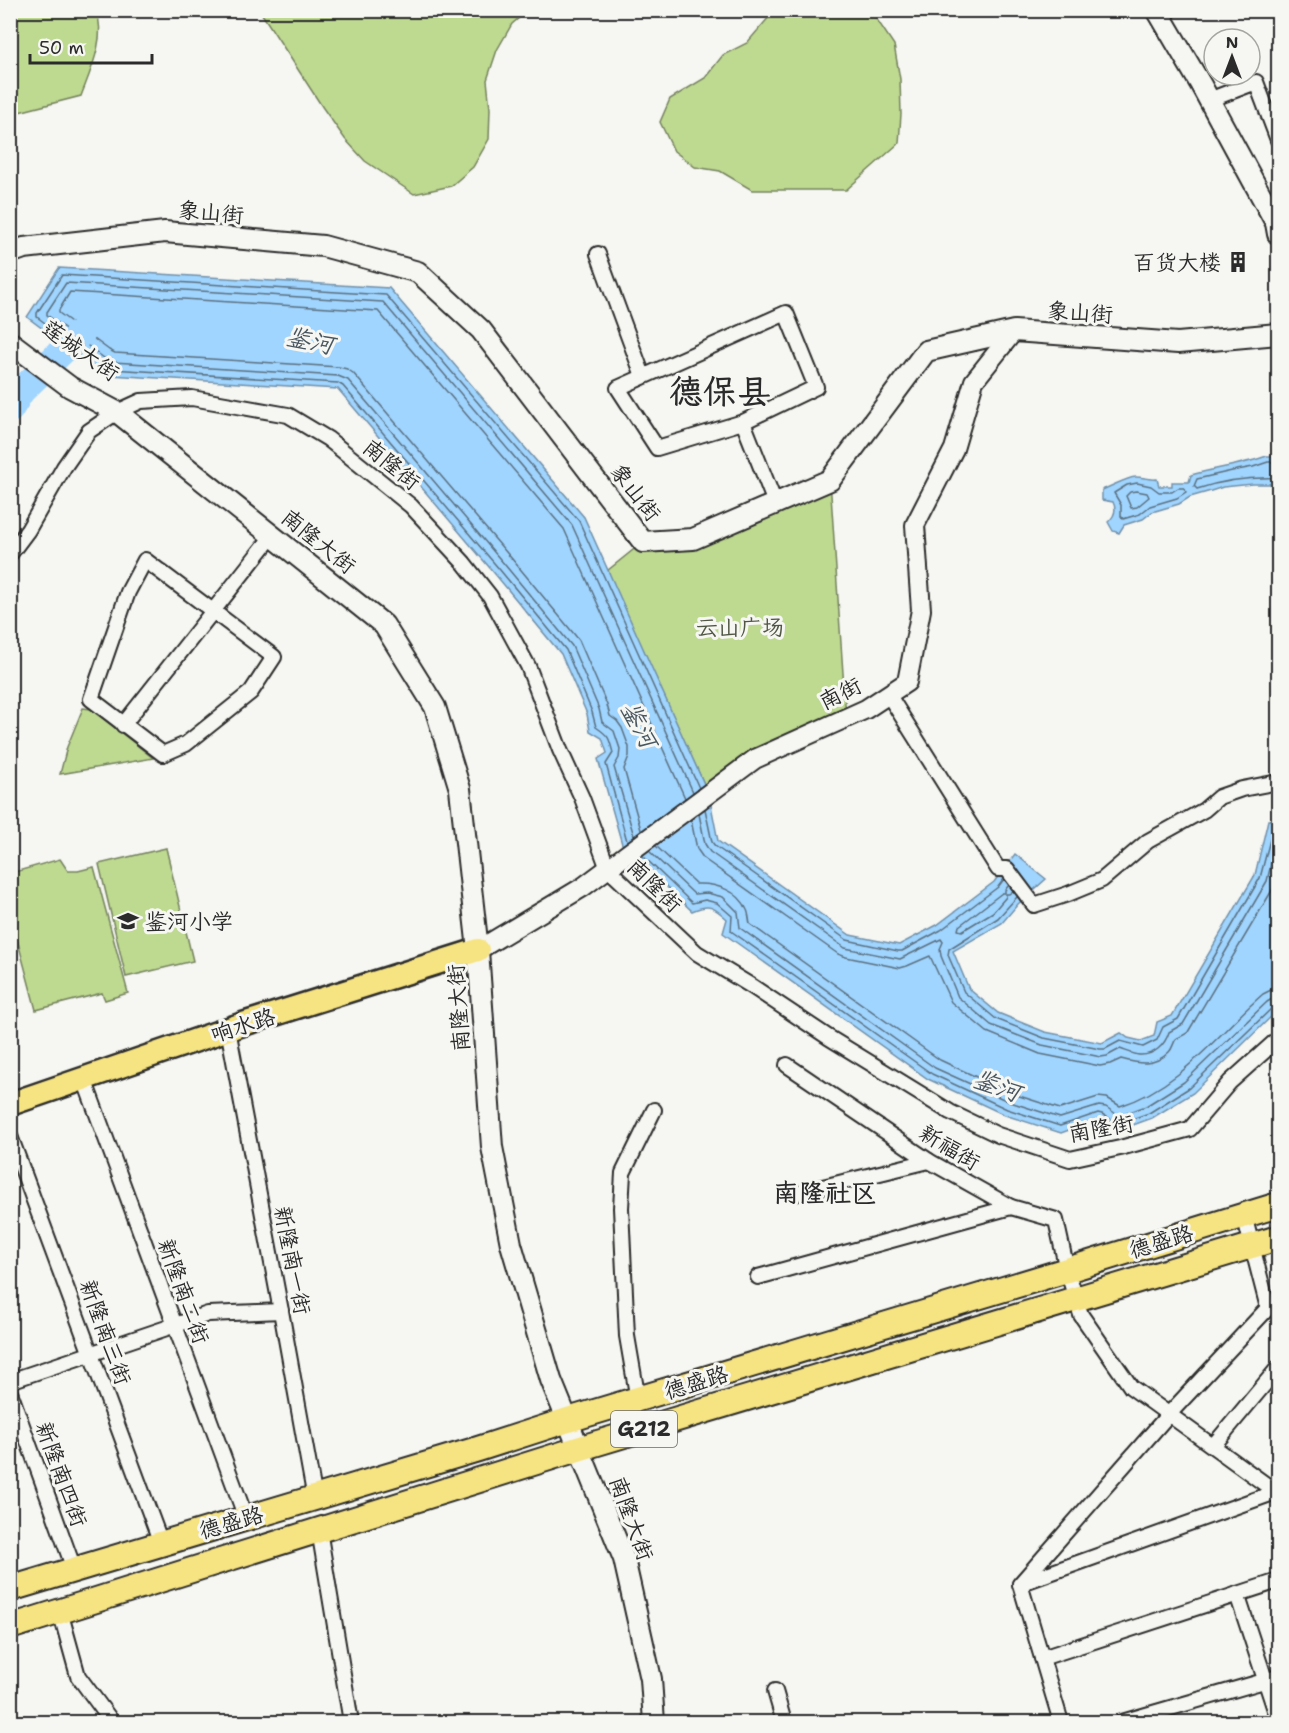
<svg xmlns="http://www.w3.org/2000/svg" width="1289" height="1733" font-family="'Shantell Sans','LXGW WenKai TC',sans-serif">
  <rect width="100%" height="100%" fill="#f6f6f2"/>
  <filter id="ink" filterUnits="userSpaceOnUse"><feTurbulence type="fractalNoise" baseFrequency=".0167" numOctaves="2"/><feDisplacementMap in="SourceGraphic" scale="12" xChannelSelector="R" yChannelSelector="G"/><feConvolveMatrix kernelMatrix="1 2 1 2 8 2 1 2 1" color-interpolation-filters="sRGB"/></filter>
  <g filter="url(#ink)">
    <g fill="#bed990" stroke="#74825e" stroke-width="1.5">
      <path d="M11,10L96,11C107,36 90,72 81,96L11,114Z"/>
      <path d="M780,10L858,11L876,18L894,45L900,79L901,114L899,143L846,190H752L720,171L695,167L674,151L660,122L670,99L705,78L723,55L747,43L769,17Z"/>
      <path d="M260,11H527L512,24L497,50L487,80L490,109L489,139L473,167L451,186L414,194L365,161L345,139L323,108Z"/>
      <path d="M830,480L846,718L709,795L607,571L643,542L693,539Z"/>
      <path d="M83,708L91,709L153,758L60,774L67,747Z"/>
      <path d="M166,848L193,961L126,977L99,864Z"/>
      <path d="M60,859L68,871H78L94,867L128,993L105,1000L102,993L36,1010L11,916V873Z"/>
    </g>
    <g fill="#a0d5ff" stroke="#7191aa" stroke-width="1.5">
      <path d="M59,268L389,288L584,517L709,795L718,841L850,935L899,945L937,925L994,882L1015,854L1046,879L1018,904L1002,923L953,951L969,989L998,1013L1045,1032L1102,1043L1121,1033L1128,1038L1141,1041L1154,1036L1157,1022L1172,1016L1255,875L1268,820L1278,819V1010L1193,1093L1152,1118L1117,1131L1099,1119L1061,1133L1005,1115L928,1079L723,933L727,919C713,906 709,904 692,911L622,844L598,759L607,753L602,738L590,731L587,714L561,654L495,574L338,389L110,375L98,370L27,317Z"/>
      <path d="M1267,456H1278V484H1253L1223,487L1211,491L1190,497L1179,504L1152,512L1143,519L1124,525L1119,533L1113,531L1108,522C1115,516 1117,510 1113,502L1102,500V490C1110,487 1128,477 1136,477C1143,477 1149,480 1157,479L1159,486H1172V482H1189L1191,475C1216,468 1242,465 1267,456Z"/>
    </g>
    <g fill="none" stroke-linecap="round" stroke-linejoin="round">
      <g stroke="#5a6f80" stroke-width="1.5">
        <path d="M1278,462H1268L1253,467L1232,471L1197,479L1194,486L1197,489C1224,480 1251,477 1278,478"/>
        <path d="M1137,483L1151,486L1159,492H1172L1178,488H1184L1186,492L1177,498L1150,506L1140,514L1123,519L1121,516V505L1114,493L1127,485Z"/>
        <path d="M1136,491L1147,493L1149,497L1137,507L1131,508L1126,496L1130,492Z"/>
        <path d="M705,809L712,842L715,846L847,940L898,951H902L941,930L998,887L1004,879"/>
        <path d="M699,814L705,844L710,852L845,948L900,959L941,939L943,942L940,949L941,956L958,997L991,1025L1042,1045L1101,1057L1107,1056L1120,1049C1126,1051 1133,1054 1139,1055C1154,1056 1165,1045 1169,1032L1183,1024L1267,881L1278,835"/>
        <path d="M691,820L697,849L704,859L838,954L846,957L900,968L907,966L930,956L951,1002L987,1032L1040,1054L1100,1066L1110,1064L1121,1059C1139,1064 1154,1067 1169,1052C1173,1048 1173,1043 1176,1039C1179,1037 1185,1035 1188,1032L1274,887L1278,874"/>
        <path d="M641,830L624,769L629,756V747L622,728L617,721L610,716L607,705L579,640L512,559L353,373L347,369L339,367L115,353L109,350L59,313V310L70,292L378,311L564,529L685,798"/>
        <path d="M634,836L614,767L619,758L620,749L614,731L602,722L599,709L572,646L505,565L348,380L338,376L113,362L104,358L47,315V312L66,283L383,302L572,525L693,792"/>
        <path d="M627,841L606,764L613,753C609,737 609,736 596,727L592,712L566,650L500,570L343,386L338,383L111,369L101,365L37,317V313L62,275L386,295L579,521L699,788"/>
        <path d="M656,846L696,884C715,883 739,890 747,910C749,914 749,920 750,924L940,1060L1013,1094L1060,1109L1098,1097L1107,1098L1120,1106C1181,1087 1217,1034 1263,994L1271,990L1278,989"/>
        <path d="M649,851L694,894L707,893L723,897L738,912L740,928L935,1068L1010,1102L1060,1118L1099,1106L1106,1107L1119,1116L1146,1106L1184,1082L1267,1002L1272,999L1278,998"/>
        <path d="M643,856L692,903L705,900L717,903L732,916L731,931L932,1074L1007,1109L1060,1126L1098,1113L1102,1114L1118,1124L1149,1113L1189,1088L1272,1008L1278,1006"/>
        <path d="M1009,885L1005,890V893H1002L959,926L958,930L962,931L993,912L1006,897V894H1009L1013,891"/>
        <path d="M1017,897L998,918L949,949L948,955L964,992L996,1019L1044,1038L1100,1049H1105L1120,1041L1143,1047L1157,1040L1163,1027L1178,1019L1260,878L1273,828L1278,825"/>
      </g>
      <path stroke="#a0d5ff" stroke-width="28" d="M10,409L21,391L93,321H96"/>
      <defs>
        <g id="minor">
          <path d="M1209,100L1256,82L1278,140"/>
          <path d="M598,254L643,376"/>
          <path d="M786,313L816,387L743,422L657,448L618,388Z"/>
          <path d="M743,422L775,503"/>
          <path d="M10,554L28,530L64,467L89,431L117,412L141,401L192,398L288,415L328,439L411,506L464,563L490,596L528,666L560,750L582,798L608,869L697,953L753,987L828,1037L950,1112L998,1135L1070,1159L1120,1148L1190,1129L1230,1082L1278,1039"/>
          <path d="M145,560L274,657L251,692L186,744L163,754L91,699L128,592Z"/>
          <path d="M888,694L998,869H1007L1034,905L1068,894L1102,880L1148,841L1204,810L1219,797L1242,789L1278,782"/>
          <path d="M123,725L273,535"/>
          <path d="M228,1029L281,1311L315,1499"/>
          <path d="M787,1065L929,1161L1011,1207L1056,1220L1067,1270L1081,1315L1131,1387L1276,1492L1278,1491"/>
          <path d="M84,1079L246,1518"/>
          <path d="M10,1136L161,1543"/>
          <path d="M794,1194L929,1161"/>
          <path d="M758,1277L1011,1207"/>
          <path d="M10,1381L208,1314L281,1311"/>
          <path d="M10,1392L74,1569"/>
          <path d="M638,1400L627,1336L621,1208L623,1173L654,1110"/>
          <path d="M1213,1446L1278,1368"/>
          <path d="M319,1530L351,1722"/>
          <path d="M1022,1583L1276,1492"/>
          <path d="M1020,1584L1169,1414L1268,1308L1244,1215"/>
          <path d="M1020,1584L1061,1722"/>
          <path d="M1237,1594L1278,1719"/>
          <path d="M60,1611L78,1676L112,1722"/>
          <path d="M1042,1658L1278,1581"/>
          <path d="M775,1691L784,1722"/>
          <path d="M1122,1722L1278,1677"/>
        </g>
        <path id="tertiary" d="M478,950L583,887L755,759L866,709L907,682L921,610L915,525L954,449L974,381L1014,331"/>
        <g id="secondary">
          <path d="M1157,10L1201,85L1276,223L1278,234"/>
          <path d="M10,253L24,248L165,232L323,246L418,272L481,330L643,542L693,539L830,480L926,351L1014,331L1178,343L1278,334"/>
          <path d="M10,342L70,387L117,412L384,625L435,707L460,789L478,950L492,1147L511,1244L551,1380L624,1559L651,1679L654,1722"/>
        </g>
        <path id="primary" d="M10,1104L243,1024L478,950"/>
        <g id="trunk">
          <path d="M10,1589L478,1449L568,1420L1067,1270L1278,1205"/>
          <path d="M10,1627L581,1448L1278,1238"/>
        </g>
      </defs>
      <use href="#minor" stroke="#2b2b2b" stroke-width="18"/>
      <use href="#tertiary" stroke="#2b2b2b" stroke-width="22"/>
      <use href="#secondary" stroke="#2b2b2b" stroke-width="24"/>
      <use href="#primary" stroke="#2b2b2b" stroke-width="27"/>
      <use href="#trunk" stroke="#2b2b2b" stroke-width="28"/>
      <use href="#minor" stroke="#f6f6f2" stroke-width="14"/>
      <use href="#tertiary" stroke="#f6f6f2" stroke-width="18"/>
      <use href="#secondary" stroke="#f6f6f2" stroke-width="20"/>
      <use href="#primary" stroke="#f6e381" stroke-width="22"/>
      <use href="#trunk" stroke="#f6e381" stroke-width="24"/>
    </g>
  </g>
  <defs>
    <symbol id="building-bare" viewBox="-9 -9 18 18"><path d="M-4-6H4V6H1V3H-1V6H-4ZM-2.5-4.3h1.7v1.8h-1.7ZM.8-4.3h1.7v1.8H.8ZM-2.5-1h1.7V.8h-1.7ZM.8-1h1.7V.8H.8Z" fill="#2b2b2b" stroke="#f6f6f2" stroke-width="2.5" paint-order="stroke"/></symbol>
    <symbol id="school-bare" viewBox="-9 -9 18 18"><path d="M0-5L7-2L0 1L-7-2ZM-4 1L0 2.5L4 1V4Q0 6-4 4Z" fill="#2b2b2b" stroke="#f6f6f2" stroke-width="2.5" paint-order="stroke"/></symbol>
  </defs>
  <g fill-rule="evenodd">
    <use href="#building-bare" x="1223" y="247" width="30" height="30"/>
    <use href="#school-bare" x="113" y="906" width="30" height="30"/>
  </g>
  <g text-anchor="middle" stroke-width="6" stroke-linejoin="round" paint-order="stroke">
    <rect fill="#f6f6f2" stroke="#686867" stroke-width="1.5" x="611" y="1411" width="66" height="36" rx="4.5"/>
    <g font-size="21" font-weight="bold" fill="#2b2b2b">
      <text x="644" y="1436">G212</text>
    </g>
    <g font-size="22" fill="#2b2b2b" stroke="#f6f6f2">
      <text transform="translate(211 212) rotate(5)" y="8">象山街</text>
      <text transform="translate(1080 312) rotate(4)" y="8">象山街</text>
      <text transform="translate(81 350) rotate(35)" y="8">莲城大街</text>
      <text transform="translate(392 464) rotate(39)" y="8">南隆街</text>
      <text transform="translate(636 492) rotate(52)" y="8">象山街</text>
      <text transform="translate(319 541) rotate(39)" y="8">南隆大街</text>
      <text transform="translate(840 693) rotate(-27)" y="8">南街</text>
      <text transform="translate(655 885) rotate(44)" y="8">南隆街</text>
      <text transform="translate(458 1008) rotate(-94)" y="8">南隆大街</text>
      <text transform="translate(243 1025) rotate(-18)" y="8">响水路</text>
      <text transform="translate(1101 1128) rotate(-10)" y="8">南隆街</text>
      <text transform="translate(950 1147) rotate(31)" y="8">新福街</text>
      <text transform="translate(1161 1241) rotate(-17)" y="8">德盛路</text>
      <text transform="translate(293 1260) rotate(79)" y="8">新隆南一街</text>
      <text transform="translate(184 1291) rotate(70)" y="8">新隆南二街</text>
      <text transform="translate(106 1332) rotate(70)" y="8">新隆南三街</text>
      <text transform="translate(696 1382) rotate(-17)" y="8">德盛路</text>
      <text transform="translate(62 1474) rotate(70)" y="8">新隆南四街</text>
      <text transform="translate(632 1518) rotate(70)" y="8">南隆大街</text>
      <text transform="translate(231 1522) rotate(-16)" y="8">德盛路</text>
    </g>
    <g font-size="22" fill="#2b2b2b" stroke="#f6f6f2" text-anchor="end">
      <text x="1221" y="270">百货大楼</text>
      <text x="145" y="929" text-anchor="start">鉴河小学</text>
    </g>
    <g font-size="22" fill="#505644" stroke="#f6f6f2">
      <text x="740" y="635">云山广场</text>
    </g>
    <g font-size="24" font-style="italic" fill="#485660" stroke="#f6f6f2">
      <text transform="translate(310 341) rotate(12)" y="8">鉴河</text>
      <text transform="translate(639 725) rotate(62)" y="8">鉴河</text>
      <text transform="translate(997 1086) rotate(20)" y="8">鉴河</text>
    </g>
    <g font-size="26" font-weight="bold" fill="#2b2b2b" stroke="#f6f6f2">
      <text x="825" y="1202">南隆社区</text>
    </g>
    <g font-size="34" font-weight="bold" fill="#2b2b2b" stroke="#f6f6f2">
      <text x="720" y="403">德保县</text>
    </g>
  </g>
  <rect width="1289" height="1733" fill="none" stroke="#f6f6f2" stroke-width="36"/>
  <rect x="18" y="18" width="1253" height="1697" fill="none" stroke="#2b2b2b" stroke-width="2" filter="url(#ink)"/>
  <g transform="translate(1232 57)"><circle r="28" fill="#f6f6f2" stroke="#a5a5a2" stroke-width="1.5"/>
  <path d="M0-4.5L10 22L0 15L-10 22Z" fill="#2b2b2b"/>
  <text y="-9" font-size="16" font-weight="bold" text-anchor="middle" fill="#2b2b2b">N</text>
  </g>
  <path d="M30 54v9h122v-9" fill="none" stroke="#2b2b2b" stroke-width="3"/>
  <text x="39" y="54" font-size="18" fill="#2b2b2b" stroke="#f6f6f2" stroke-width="4.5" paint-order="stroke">50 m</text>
</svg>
